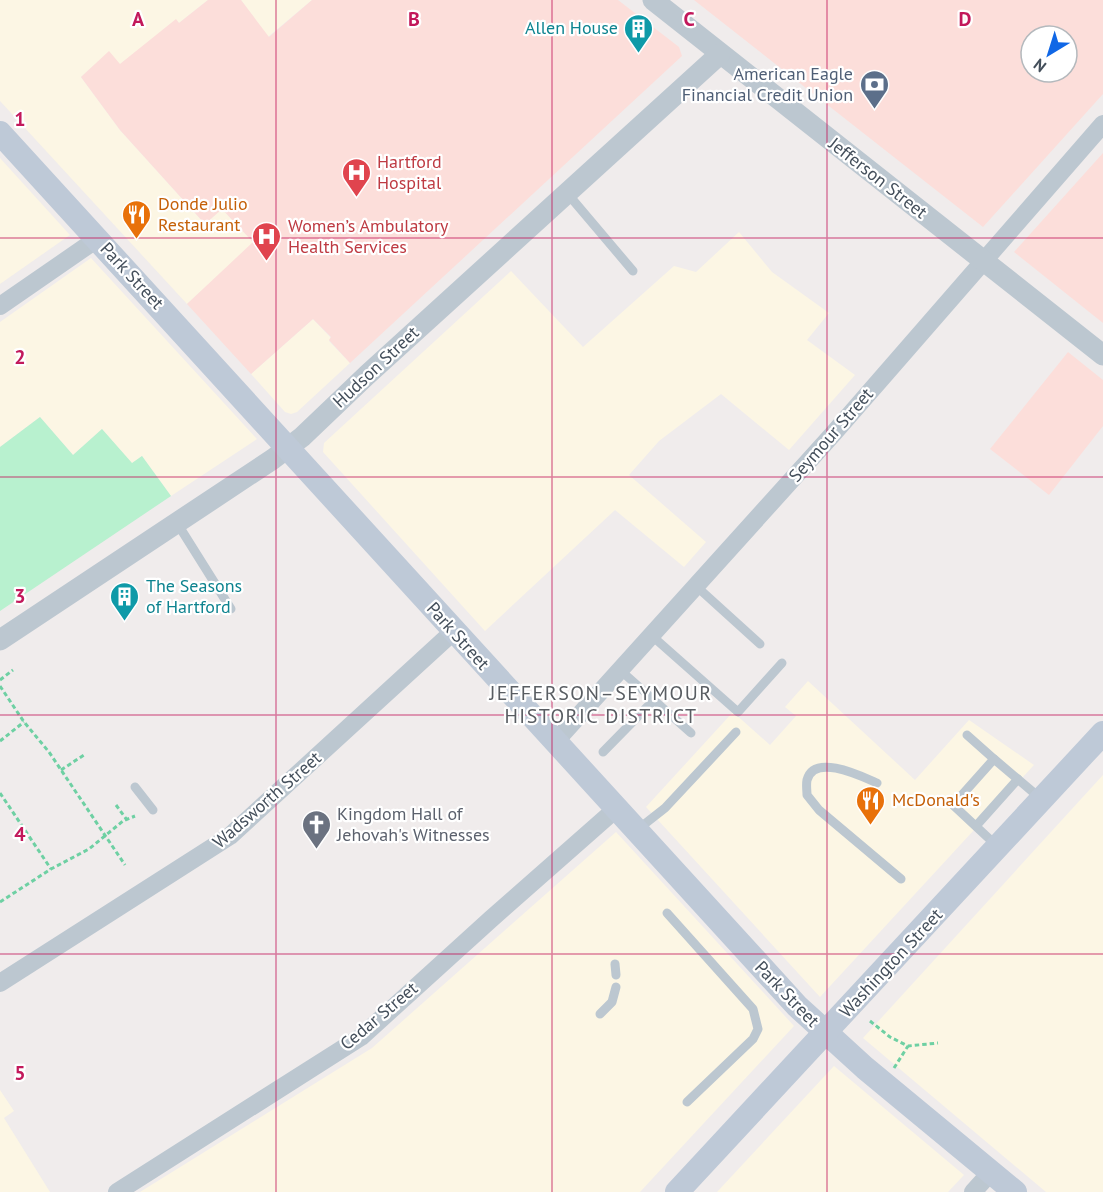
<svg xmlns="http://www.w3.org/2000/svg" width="1103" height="1192" font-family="'PT Sans',sans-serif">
  <rect width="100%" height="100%" fill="#f0ecec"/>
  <g fill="#fcf6e4">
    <path d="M0,0H208L179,23L176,20L119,65L109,52L81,77L120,130L205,224L222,209L254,243L187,304L0,101Z"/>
    <path d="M241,0H312L268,37Z"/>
    <path d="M0,158L70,235L0,284Z"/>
    <path d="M739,232L772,272L829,313L807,340L855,375L789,450L721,394L659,441L629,475L706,542L684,567L615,510L485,631L323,452L324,443L511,271L583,347L674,266L696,272Z"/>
    <path d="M91,258L257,439L171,496L142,456L132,464L102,429L73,455L40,417L0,447V322Z"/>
    <path d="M313,319L331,338L329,341L350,363L297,412L291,414L285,412L251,374Z"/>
    <path d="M808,681L915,780L969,720L1034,765L820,997L646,807L733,712L770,745L796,716L785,707Z"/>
    <path d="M1103,775V1192H1046L863,1038Z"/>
    <path d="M616,832L794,1026L640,1192H140L372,1048Z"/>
    <path d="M834,1066L964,1175L948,1192H717Z"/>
    <path d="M0,1090L14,1111L4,1118L50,1192H0Z"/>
  </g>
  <g fill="#fcdeda" fill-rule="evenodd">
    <path d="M208,0H241L269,37L312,0H618L679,47L682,56L350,363L329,340L331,337L313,319L251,374L187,304L253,242L222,209L205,224L120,130L81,77L109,51L120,64L176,19L179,23Z"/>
    <path d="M694,0H1103V94L983,227ZM1031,36H1067V72H1031Z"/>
    <path d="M1103,153V323L1014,252Z"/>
    <path d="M1068,352L1103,380V426L1049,495L990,449Z"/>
  </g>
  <path fill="#b8f1cf" d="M40,417L73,455L102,429L132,463L142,456L171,496L0,611V447Z"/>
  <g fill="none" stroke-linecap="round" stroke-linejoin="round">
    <g stroke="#6ed0a3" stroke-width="3" stroke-dasharray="4.5 3" stroke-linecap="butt">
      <path d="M0,680L13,670"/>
      <path d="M0,686L24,722L49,752L125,865"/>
      <path d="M0,741L24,722"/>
      <path d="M61,770L84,755"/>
      <path d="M0,793L51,869"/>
      <path d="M116,805L127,820"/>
      <path d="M0,902L51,869L89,849L123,821L135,816"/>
      <path d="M870,1021L890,1037L908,1046L938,1043"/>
      <path d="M894,1068L908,1046"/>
    </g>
    <g stroke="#bcc7d0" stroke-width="9">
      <path d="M567,193L633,271"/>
      <path d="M177,523L231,609"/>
      <path d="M696,586L760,644"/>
      <path d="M651,635L738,712L782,663"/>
      <path d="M620,670L691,733"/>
      <path d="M967,735L994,759"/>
      <path d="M603,752L654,700"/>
      <path d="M877,783C861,776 814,753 807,780C806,785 807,791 807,795L819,810L901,879"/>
      <path d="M135,787L153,810"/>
      <path d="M976,826L1018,779"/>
      <path d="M637,830L665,808L736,732"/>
      <path d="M997,846L953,805L994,759L1040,798"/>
      <path d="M667,913L753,1009L758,1029L753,1039L687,1102"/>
      <path d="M615,964L616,975"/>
      <path d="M600,1014L612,1002L616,987"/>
    </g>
    <g stroke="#bcc7d0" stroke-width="18">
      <path d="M0,306L97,239"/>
      <path d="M555,742L833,434L1103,124"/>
      <path d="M0,983L230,836L454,631"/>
      <path d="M117,1192L361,1037L491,919L617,808"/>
      <path d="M973,1192L991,1172"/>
    </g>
    <g stroke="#bcc7d0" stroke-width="21">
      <path d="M653,0L1103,355"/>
      <path d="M0,640L273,459L302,437L367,375L720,54"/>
    </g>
    <g stroke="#bec9d7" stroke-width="24">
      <path d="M0,133L797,1006L865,1068L1015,1192"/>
      <path d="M677,1192L1103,733"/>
    </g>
  </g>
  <path fill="none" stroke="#c2185b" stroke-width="1.5" stroke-opacity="0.55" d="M276,0V1192M552,0V1192M827,0V1192M0,238H1103M0,477H1103M0,715H1103M0,954H1103"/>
  <defs>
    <symbol id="building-pin" viewBox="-11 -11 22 30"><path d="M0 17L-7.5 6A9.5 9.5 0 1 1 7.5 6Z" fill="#0f9aa8" stroke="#fff"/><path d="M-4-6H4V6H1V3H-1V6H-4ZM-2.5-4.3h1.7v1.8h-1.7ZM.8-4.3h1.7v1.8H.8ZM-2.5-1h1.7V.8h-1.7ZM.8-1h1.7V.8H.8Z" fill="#fff"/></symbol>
    <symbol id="bank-pin" viewBox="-11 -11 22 30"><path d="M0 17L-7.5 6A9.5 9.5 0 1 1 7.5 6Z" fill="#5c6f8a" stroke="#fff"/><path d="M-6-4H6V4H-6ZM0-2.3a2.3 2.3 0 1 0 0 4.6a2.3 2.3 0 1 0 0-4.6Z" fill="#fff"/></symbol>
    <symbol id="hospital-pin" viewBox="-11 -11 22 30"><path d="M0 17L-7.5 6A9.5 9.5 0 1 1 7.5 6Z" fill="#e0444e" stroke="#fff"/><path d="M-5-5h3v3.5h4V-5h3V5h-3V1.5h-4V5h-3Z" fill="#fff"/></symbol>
    <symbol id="restaurant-pin" viewBox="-11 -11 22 30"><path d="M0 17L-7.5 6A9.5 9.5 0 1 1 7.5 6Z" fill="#e8710a" stroke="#fff"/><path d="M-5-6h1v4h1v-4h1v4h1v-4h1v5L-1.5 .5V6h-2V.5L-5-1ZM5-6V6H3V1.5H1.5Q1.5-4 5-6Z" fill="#fff"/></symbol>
    <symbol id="church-pin" viewBox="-11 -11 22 30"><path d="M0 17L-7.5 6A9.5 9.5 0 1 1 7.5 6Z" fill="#6b7280" stroke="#fff"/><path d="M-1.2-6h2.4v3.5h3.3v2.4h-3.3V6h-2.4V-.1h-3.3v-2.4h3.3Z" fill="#fff"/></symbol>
  </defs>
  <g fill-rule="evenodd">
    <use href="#building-pin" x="622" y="12" width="33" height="45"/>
    <use href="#bank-pin" x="858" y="68" width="33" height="45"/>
    <use href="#hospital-pin" x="340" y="156" width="33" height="45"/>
    <use href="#restaurant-pin" x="120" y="198" width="33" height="45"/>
    <use href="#hospital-pin" x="250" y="220" width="33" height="45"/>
    <use href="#building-pin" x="108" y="580" width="33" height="45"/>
    <use href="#restaurant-pin" x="854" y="784" width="33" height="45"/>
    <use href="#church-pin" x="300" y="808" width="33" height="45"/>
  </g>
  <g text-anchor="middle" stroke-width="4.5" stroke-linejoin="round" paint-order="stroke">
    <g font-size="18" fill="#0d838f" stroke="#fff" text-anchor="end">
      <text x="618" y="34">Allen House</text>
      <text x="146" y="592" text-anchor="start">The Seasons<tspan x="146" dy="21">of Hartford</tspan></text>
    </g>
    <g font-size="18" fill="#4e5e75" stroke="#fff" text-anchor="end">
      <text x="853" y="80">American Eagle<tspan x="853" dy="21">Financial Credit Union</tspan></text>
    </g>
    <g font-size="18" fill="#be3a42" stroke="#fff" text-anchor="start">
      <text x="377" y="168">Hartford<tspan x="377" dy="21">Hospital</tspan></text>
      <text x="288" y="232">Women’s Ambulatory<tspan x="288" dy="21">Health Services</tspan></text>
    </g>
    <g font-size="18" fill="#444f5b" stroke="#fff">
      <text transform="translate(878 178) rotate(38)" y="6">Jefferson Street</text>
      <text transform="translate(132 276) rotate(47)" y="6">Park Street</text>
      <text transform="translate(376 367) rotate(-43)" y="6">Hudson Street</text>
      <text transform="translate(831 435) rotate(-49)" y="6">Seymour Street</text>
      <text transform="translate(458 636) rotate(48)" y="6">Park Street</text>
      <text transform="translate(267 800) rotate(-41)" y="6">Wadsworth Street</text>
      <text transform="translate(891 963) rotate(-47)" y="6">Washington Street</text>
      <text transform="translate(787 994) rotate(46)" y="6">Park Street</text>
      <text transform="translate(379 1016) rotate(-40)" y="6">Cedar Street</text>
    </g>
    <g font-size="18" fill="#c56008" stroke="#fff" text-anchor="start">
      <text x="158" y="210">Donde Julio<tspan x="158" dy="21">Restaurant</tspan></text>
      <text x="892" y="806">McDonald's</text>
    </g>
    <g font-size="18" fill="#5b616d" stroke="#fff" text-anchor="start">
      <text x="337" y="820">Kingdom Hall of<tspan x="337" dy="21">Jehovah's Witnesses</tspan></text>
    </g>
    <g font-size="20" letter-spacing="1.5" fill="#595d62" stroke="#fff">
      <text x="601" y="700">JEFFERSON–SEYMOUR<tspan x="601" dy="23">HISTORIC DISTRICT</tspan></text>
    </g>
  </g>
  <g font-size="20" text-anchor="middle" font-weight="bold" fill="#c2185b" stroke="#fff" stroke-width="4.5" stroke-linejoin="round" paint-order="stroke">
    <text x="138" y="26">A</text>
    <text x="414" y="26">B</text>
    <text x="689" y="26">C</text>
    <text x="965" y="26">D</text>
    <text x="20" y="126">1</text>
    <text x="20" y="364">2</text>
    <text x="20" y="603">3</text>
    <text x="20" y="841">4</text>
    <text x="20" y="1080">5</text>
  </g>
  <g transform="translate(1049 54) rotate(218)"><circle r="28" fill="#ffffff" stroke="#b4b9bd" stroke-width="1.5"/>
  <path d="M0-4.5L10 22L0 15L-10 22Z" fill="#1067e6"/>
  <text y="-9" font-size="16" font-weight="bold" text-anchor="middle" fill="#444f5b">N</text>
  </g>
</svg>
